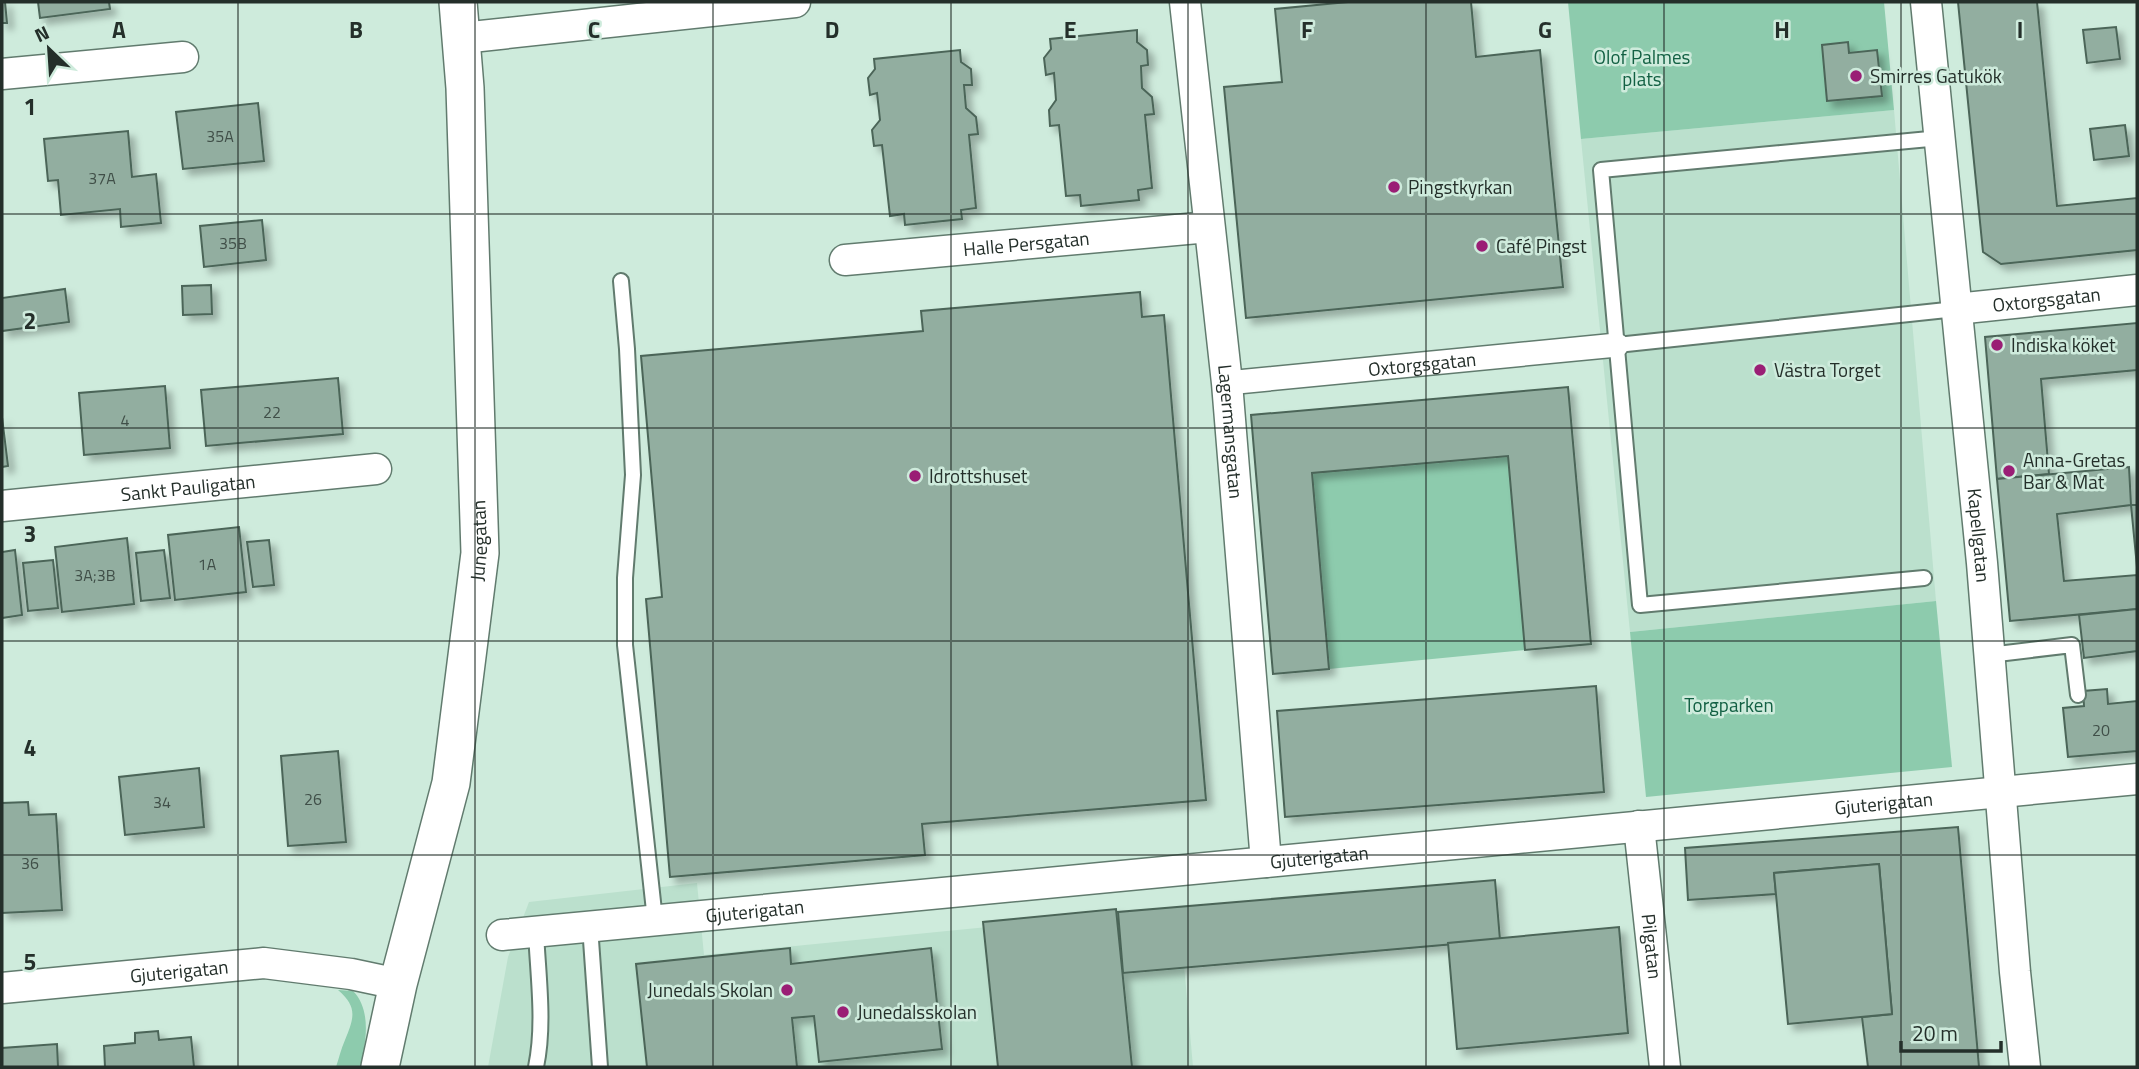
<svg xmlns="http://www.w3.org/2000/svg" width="2139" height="1069" font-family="'Titillium Web',sans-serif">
  <defs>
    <filter id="shadow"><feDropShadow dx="6" dy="6" stdDeviation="3.5" flood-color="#0004"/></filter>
  </defs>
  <rect width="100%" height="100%" fill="#ceebdc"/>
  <g fill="#bbe0cd">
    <path d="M1894,110L1936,601L1630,632L1581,139Z"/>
    <path d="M697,883L704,955L1179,908L1193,1067H488L508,957L529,902Z"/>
  </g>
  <g fill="#8dcbad">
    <path d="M1568,2H1884L1894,110L1581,139Z"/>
    <path d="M1508,456L1525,650L1329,669L1312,473Z"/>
    <path d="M1936,601L1952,767L1646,797L1630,632Z"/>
    <path d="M338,990L353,991C372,1010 366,1044 360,1067H336C339,1058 341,1049 345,1040C354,1018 358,1007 338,990Z"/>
  </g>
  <g fill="#92aea0" stroke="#4b6558" stroke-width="2" filter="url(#shadow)">
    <path d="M2,2H5L7,23H2Z"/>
    <path d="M38,2H109L110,9L40,18Z"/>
    <path d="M1348,2H1471L1476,57L1540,50L1563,287L1246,318L1224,87L1282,82L1275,9Z"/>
    <path d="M1958,2H2037L2057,206L2137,198V250L2001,264L1983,252Z"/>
    <path d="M2116,27L2120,59L2087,63L2083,30Z"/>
    <path d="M1137,30V42L1147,50L1148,65L1141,66L1142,88L1152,97L1154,114L1145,115L1152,188L1138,190L1139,200L1081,206L1080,195L1066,196L1059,125L1050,126L1049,110L1056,100L1054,73L1046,75L1044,58L1051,49L1050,39Z"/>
    <path d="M1848,42L1849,53L1877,50L1882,96L1827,101L1822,45Z"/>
    <path d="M960,50L961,62L971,69L972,85H964L966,108L976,117L978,134L969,135L976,208L961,210L962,219L905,225L904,214L890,216L882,145L874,146L872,130L880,120L877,93L870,95L868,78L875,69L874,59Z"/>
    <path d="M258,103L264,161L183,169L176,112Z"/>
    <path d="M2125,125L2129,156L2094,160L2090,129Z"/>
    <path d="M128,131L132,177L156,174L161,223L121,227L120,209L61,215L58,180L48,181L44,139Z"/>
    <path d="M262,220L266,260L204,267L200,226Z"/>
    <path d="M211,285L212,314L183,315L182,286Z"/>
    <path d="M65,289L69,322L2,331V298Z"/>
    <path d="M1140,292L1142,317L1164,315L1206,800L922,824L925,855L670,877L646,599L662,597L641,356L923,331L921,311Z"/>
    <path d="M2137,323V370L2041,379L2049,474L1997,479L1985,337Z"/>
    <path d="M338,378L343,434L206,446L201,390Z"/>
    <path d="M165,386L170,448L84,455L79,393Z"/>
    <path d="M1568,387L1591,644L1525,650L1508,456L1312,473L1329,669L1273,674L1251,415Z"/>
    <path d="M2,417L8,466L2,467Z"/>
    <path d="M2129,467L2131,505L2057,514L2064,581L2137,575V609L2010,621L1997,479Z"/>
    <path d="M2131,505H2137V567Z"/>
    <path d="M239,527L246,592L175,600L168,535Z"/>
    <path d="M127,538L134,604L62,612L55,547Z"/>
    <path d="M269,540L274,585L253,587L247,542Z"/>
    <path d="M15,550L22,615L2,618V552Z"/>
    <path d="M164,550L170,598L141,601L136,553Z"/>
    <path d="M53,560L58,608L28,611L23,563Z"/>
    <path d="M2137,609V651L2084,658L2079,615Z"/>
    <path d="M1596,686L1604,792L1285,817L1277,711Z"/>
    <path d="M2107,689L2108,704L2137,701V751L2068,757L2063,708L2084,706L2083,691Z"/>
    <path d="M338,751L346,842L288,846L281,756Z"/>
    <path d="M199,768L204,827L125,835L119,777Z"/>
    <path d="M28,802L29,815L56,814L62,910L2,913V803Z"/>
    <path d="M1958,827L1979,1067H1868L1862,1017L1892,1014L1879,864L1774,873L1776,894L1688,900L1685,848Z"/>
    <path d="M1879,864L1892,1014L1788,1024L1774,873Z"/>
    <path d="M1495,880L1500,940L1123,973L1118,912Z"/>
    <path d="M1116,909L1132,1067H998L983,922Z"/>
    <path d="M1619,927L1628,1033L1457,1049L1448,943Z"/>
    <path d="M790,948L791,964L931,948L942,1049L819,1062L814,1016L792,1018L797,1067H647L636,964Z"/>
    <path d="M158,1031L159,1040L191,1037L194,1067H105L104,1046L135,1043V1033Z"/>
    <path d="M57,1044L58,1067H2V1048Z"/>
  </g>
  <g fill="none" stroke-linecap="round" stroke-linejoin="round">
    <defs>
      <g id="service">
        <path d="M621,281L627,349L633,475L625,578V645L655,920"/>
        <path d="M1617,345L1956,309"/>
        <path d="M1924,578L1640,605L1601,170L1940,138"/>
        <path d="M1989,655L2072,645L2078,695"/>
        <path d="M590,926L600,1067"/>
        <path d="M536,932C538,976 545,1024 536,1067"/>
      </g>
      <g id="pedestrian">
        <path id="s1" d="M1227,383L1617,345"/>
      </g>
      <g id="minor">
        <path id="s2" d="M1185,2L1227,383L1266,862"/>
        <path id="s3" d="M1926,2L1982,563L2015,972L2025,1067"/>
        <path d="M462,38L795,2"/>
        <path d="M2,74L183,57"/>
        <path id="s4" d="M845,260L1209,227"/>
        <path id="s5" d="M1956,309L2137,290"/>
        <path id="s6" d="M2,506L376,469"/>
        <path id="s7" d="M1639,826L1665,1067"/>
        <path id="s8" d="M502,935L2137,779"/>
        <path id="s9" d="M2,988L264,963L351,974L398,984"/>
      </g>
      <g id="tertiary">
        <path id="s10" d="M380,1067L398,984L451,783L480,553L465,88L458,2"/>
      </g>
    </defs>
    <use href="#service" stroke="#617b6e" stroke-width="18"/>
    <use href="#pedestrian" stroke="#617b6e" stroke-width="26"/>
    <use href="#minor" stroke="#617b6e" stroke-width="33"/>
    <use href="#tertiary" stroke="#617b6e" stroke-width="40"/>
    <use href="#service" stroke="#fff" stroke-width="14"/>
    <use href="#pedestrian" stroke="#fff" stroke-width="23"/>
    <use href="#minor" stroke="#fff" stroke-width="30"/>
    <use href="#tertiary" stroke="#fff" stroke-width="37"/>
  </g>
  <path fill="none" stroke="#242f2a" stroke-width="2" stroke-opacity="0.55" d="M238,2V1067M475,2V1067M713,2V1067M951,2V1067M1188,2V1067M1426,2V1067M1664,2V1067M1901,2V1067M2,214H2137M2,428H2137M2,641H2137M2,855H2137"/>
  <g fill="#9a1e75" stroke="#ceebdc" stroke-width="2.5">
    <circle cx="1856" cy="76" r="7"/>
    <circle cx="1394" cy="187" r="7"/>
    <circle cx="1482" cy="246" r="7"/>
    <circle cx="1997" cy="345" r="7"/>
    <circle cx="1760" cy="370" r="7"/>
    <circle cx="2009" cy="471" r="7"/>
    <circle cx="915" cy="476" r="7"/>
    <circle cx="787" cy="990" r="7"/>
    <circle cx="843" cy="1012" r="7"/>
  </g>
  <g text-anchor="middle" stroke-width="5" stroke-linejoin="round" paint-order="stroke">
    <g font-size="16" fill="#404f48">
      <text x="220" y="142">35A</text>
      <text x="102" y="184">37A</text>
      <text x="233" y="249">35B</text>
      <text x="272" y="418">22</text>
      <text x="125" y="426">4</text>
      <text x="207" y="570">1A</text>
      <text x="95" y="581">3A;3B</text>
      <text x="2101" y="736">20</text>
      <text x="313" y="805">26</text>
      <text x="162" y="808">34</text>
      <text x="30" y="869">36</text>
    </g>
    <g font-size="19" fill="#126043" stroke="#ceebdc">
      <text x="1642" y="64">Olof Palmes<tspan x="1642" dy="22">plats</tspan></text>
      <text x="1729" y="712">Torgparken</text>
    </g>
    <g font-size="19" fill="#242f2a" stroke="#ceebdc" text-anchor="start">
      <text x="1870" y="83">Smirres Gatukök</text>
      <text x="1408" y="194">Pingstkyrkan</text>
      <text x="1496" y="253">Café Pingst</text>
      <text x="2011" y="352">Indiska köket</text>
      <text x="1774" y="377">Västra Torget</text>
      <text x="2023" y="467">Anna-Gretas<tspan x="2023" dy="22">Bar &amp; Mat</tspan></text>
      <text x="929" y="483">Idrottshuset</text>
      <text x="773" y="997" text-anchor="end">Junedals Skolan</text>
      <text x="857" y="1019">Junedalsskolan</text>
    </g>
    <g font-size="19" fill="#242f2a" stroke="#ceebdc">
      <text dy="7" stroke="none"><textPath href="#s4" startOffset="182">Halle Persgatan</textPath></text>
      <text dy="7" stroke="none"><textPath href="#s5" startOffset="91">Oxtorgsgatan</textPath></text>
      <text dy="7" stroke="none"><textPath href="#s1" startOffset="196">Oxtorgsgatan</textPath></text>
      <text dy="7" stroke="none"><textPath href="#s2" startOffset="432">Lagermansgatan</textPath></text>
      <text dy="7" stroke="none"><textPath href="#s6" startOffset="187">Sankt Pauligatan</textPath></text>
      <text dy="7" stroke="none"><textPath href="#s3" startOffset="536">Kapellgatan</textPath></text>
      <text dy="7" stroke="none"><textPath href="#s10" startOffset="537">Junegatan</textPath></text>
      <text dy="7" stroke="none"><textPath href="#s8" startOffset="1388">Gjuterigatan</textPath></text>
      <text dy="7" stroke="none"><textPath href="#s8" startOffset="821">Gjuterigatan</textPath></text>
      <text dy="7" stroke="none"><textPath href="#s8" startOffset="254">Gjuterigatan</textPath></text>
      <text dy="7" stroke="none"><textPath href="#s7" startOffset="121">Pilgatan</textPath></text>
      <text dy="7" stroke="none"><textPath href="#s9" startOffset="178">Gjuterigatan</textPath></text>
    </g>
  </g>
  <g font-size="23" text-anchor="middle" font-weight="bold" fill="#242f2a" stroke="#ceebdc" stroke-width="5" stroke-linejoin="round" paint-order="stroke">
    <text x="119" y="38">A</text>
    <text x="356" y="38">B</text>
    <text x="594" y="38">C</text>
    <text x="832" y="38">D</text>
    <text x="1070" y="38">E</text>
    <text x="1307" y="38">F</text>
    <text x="1545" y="38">G</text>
    <text x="1782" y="38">H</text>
    <text x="2020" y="38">I</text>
    <text x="30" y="115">1</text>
    <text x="30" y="329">2</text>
    <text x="30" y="542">3</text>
    <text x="30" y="756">4</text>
    <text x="30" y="970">5</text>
  </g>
  <rect width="2139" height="1069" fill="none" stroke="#242f2a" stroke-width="7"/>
  <g transform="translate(49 49) rotate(335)" stroke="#ceebdc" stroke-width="5" paint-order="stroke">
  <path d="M0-5L12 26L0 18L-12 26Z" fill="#242f2a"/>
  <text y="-10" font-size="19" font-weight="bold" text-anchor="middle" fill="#242f2a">N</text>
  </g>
  <path d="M1901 1041v10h100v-10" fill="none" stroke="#242f2a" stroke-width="3.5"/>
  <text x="1912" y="1041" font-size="21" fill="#242f2a" stroke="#ceebdc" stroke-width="5" paint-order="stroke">20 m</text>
</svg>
